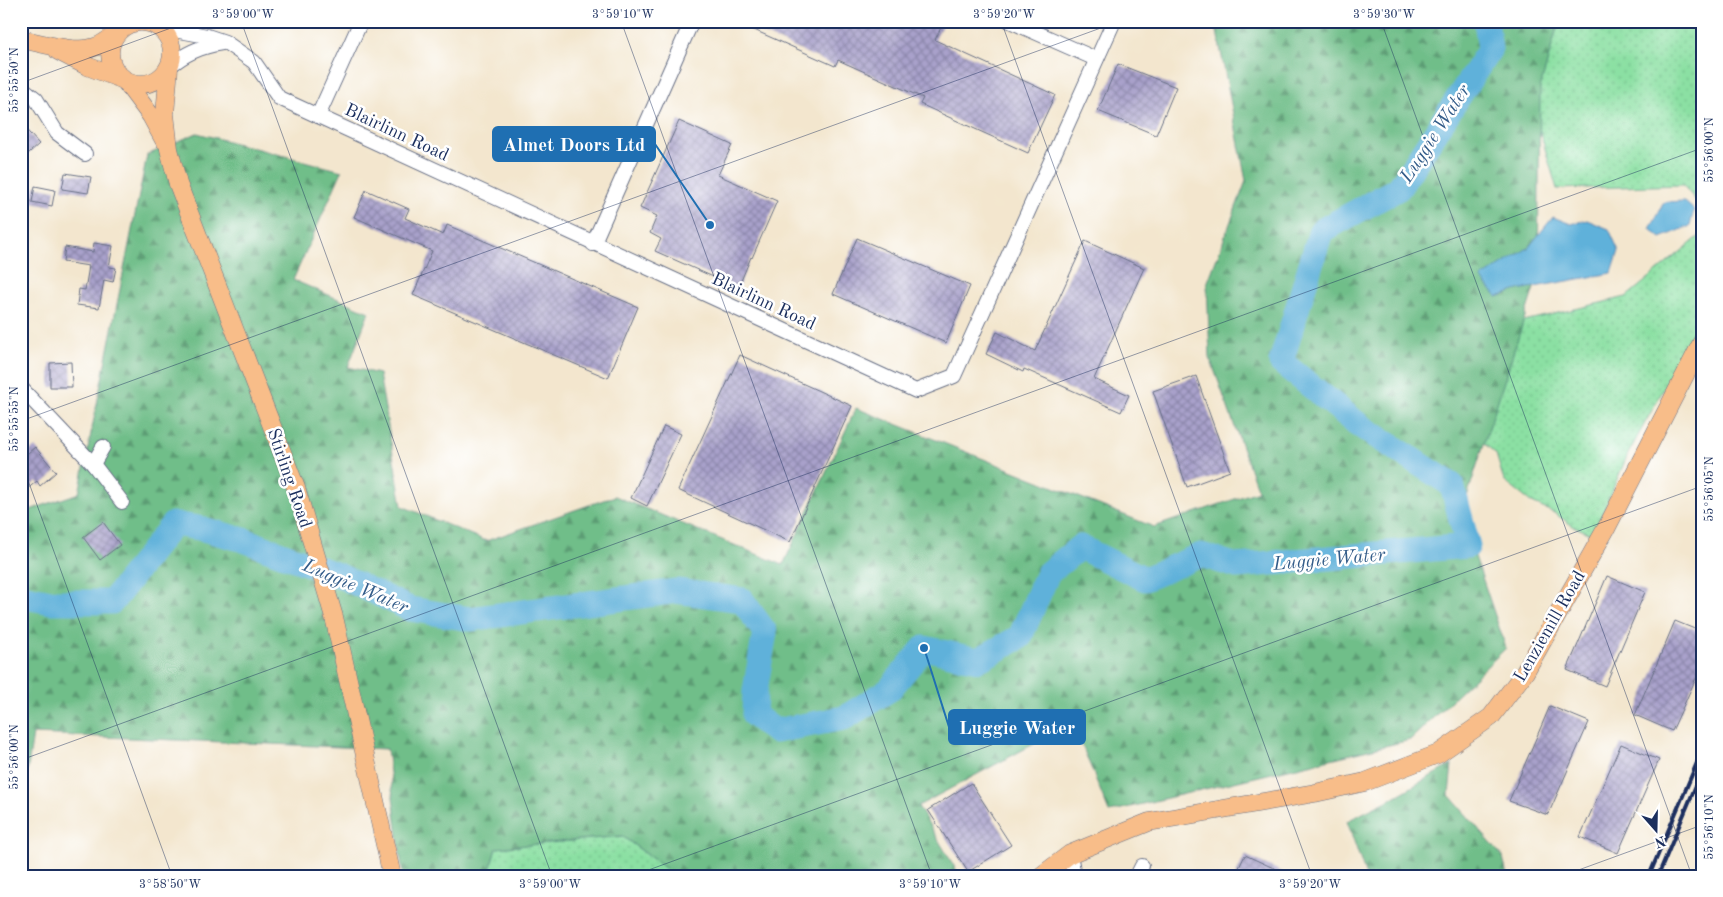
<svg xmlns="http://www.w3.org/2000/svg" width="1723" height="897" font-family="'Old Standard TT',serif">
  <defs>
    <pattern id="green-dots" width="8" height="8" patternUnits="userSpaceOnUse" patternTransform="scale(1.25)"><rect width="8" height="8" fill="#8be0a3"/><path d="M2 2h.1M6 6h.1" fill="none" stroke="#77c08f" stroke-width="1.8" stroke-linecap="round"/></pattern>
    <pattern id="forest-firs" width="22" height="20" patternUnits="userSpaceOnUse" patternTransform="scale(1.25)"><rect width="22" height="20" fill="#70be89"/><path d="M5 1l3.5 6h-7zM16 11l3.5 6h-7z" fill="#5b9b73"/></pattern>
    <pattern id="building-cross-hatch" width="8" height="8" patternUnits="userSpaceOnUse" patternTransform="scale(1.25)"><rect width="8" height="8" fill="#a9a1cb"/><path d="M0 0l8 8M0 8l8-8" fill="none" stroke="#8984a8"/></pattern>
  </defs>
  <rect width="100%" height="100%" fill="#fff"/>
  <filter id="ink" filterUnits="userSpaceOnUse"><feTurbulence type="fractalNoise" baseFrequency=".02" numOctaves="2"/><feDisplacementMap in="SourceGraphic" scale="10" xChannelSelector="R" yChannelSelector="G"/><feConvolveMatrix kernelMatrix="1 2 1 2 8 2 1 2 1" color-interpolation-filters="sRGB"/></filter>
  <filter id="wash" filterUnits="userSpaceOnUse"><feTurbulence type="fractalNoise" baseFrequency=".0096" numOctaves="4" result="noise"/><feDisplacementMap in="SourceGraphic" scale="20" xChannelSelector="R" yChannelSelector="G"/><feGaussianBlur stdDeviation="1.12" result="paint"/><feColorMatrix in="noise" values="0 0 0 0 0 0 0 0 0 0 0 0 0 0 0 0 0 1.4 0 .05"/><feComposite in="paint" operator="in"/></filter>
  <g filter="url(#wash)">
    <rect width="100%" height="100%" fill="#f3e6ce"/>
    <g fill="url(#green-dots)" stroke="#538880">
      <path d="M1507,21H1702V208L1683,185L1557,189Z"/>
      <path d="M1702,234V319L1628,454L1593,535L1573,526L1554,513L1532,503L1504,481L1496,454L1466,426L1490,329L1626,297Z"/>
      <path d="M622,836L676,876H488L496,848Z"/>
    </g>
    <g fill="url(#forest-firs)" stroke="#467674">
      <path d="M1215,21H1559L1540,88L1538,276L1461,515L1506,648L1410,740L1109,812L1073,723L918,806L960,876H773V873L740,876H676L622,836L496,848L488,876H403L387,749L33,734L21,814V513L79,493L147,155L197,133L342,171L293,280L369,312L348,367L379,374L402,506L486,541L615,496L783,565L856,408L1154,527L1258,491L1210,358L1207,284L1246,181Z"/>
      <path d="M1452,764L1449,795L1503,857L1507,876H1366L1347,821L1389,800Z"/>
    </g>
    <g fill="#5fb1da" stroke="#3d709c">
      <path d="M1684,201L1694,210L1690,226L1661,238L1650,229L1664,202Z"/>
      <path d="M1553,217L1571,224L1587,220L1609,229L1619,251L1612,273L1518,290L1497,297L1481,278L1528,248Z"/>
    </g>
    <g fill="none" stroke-linecap="round" stroke-linejoin="round">
      <path stroke="#5fb1da" stroke-width="25" d="M21,596L51,602H112L173,524L199,528L244,540L340,576L410,609L470,619L677,591L742,600L765,632L755,691L754,715L775,731L844,718L889,690L924,648L978,660L1020,637L1048,573L1080,547L1145,579L1201,555L1237,566L1468,546L1452,485L1359,425L1281,362L1321,231L1399,188L1490,49L1486,21"/>
    </g>
    <g id="blocks">
      <g fill="url(#building-cross-hatch)">
        <path d="M734,21H944L935,40L1055,95L1028,153L920,104L923,98L838,60L835,66Z"/>
        <path d="M1118,64L1176,87L1156,135L1098,111Z"/>
        <path d="M679,121L732,145L718,175L777,201L752,258L751,257L738,288L655,251L661,239L650,233L657,216L640,208Z"/>
        <path d="M21,124L39,144L21,160Z"/>
        <path d="M65,173L91,177L88,193L62,189Z"/>
        <path d="M35,186L55,190L52,206L32,202Z"/>
        <path d="M366,190L409,209L405,218L443,235L447,225L638,307L608,378L413,295L432,251L354,217Z"/>
        <path d="M857,238L970,286L946,343L833,294Z"/>
        <path d="M1085,241L1144,268L1094,379L1129,395L1121,412L1024,369L1023,372L986,354L997,332L1035,351Z"/>
        <path d="M94,243L113,246L109,267L116,268L113,282L104,280L99,308L77,305L79,289L85,290L89,266L63,262L65,247L93,252Z"/>
        <path d="M740,355L852,406L790,542L678,490Z"/>
        <path d="M71,362L72,387H50V363Z"/>
        <path d="M1196,376L1230,471L1187,487L1153,391Z"/>
        <path d="M664,426L681,434L647,506L631,498Z"/>
        <path d="M35,447L56,472L40,486L37,481L26,490L21,484V459Z"/>
        <path d="M103,522L120,545L100,560L83,537Z"/>
        <path d="M1607,576L1645,592L1605,686L1567,670Z"/>
        <path d="M1675,621L1702,632V665L1672,731L1635,715Z"/>
        <path d="M1550,706L1589,722L1548,815L1509,801Z"/>
        <path d="M1621,744L1659,760L1618,853L1580,837Z"/>
        <path d="M971,783L1011,845L968,872L928,810Z"/>
        <path d="M1245,855L1291,876H1235Z"/>
      </g>
    </g>
  </g>
  <g filter="url(#ink)">
    <use href="#blocks" fill-opacity="0" stroke="#676f85" stroke-width="1"/>
    <g fill="none" stroke-linecap="round" stroke-linejoin="round">
      <defs>
        <g id="minor">
          <path d="M1010,21L1096,59"/>
          <path d="M158,27L207,36L225,42L254,62L279,98L916,391L954,376L1114,21"/>
          <path d="M169,67C185,53 201,46 222,43"/>
          <path d="M21,87L36,99L57,133L85,154"/>
          <path d="M318,116L361,21"/>
          <path d="M593,244L692,21"/>
          <path d="M21,388L93,464L122,502"/>
          <path d="M93,464L103,447"/>
          <path d="M1070,854L1074,876"/>
          <path d="M1137,876L1142,866"/>
        </g>
        <g id="major">
          <circle cx="141" cy="53" r="31"/>
          <path d="M21,39C41,43 76,54 95,47C102,45 109,39 115,35"/>
          <path d="M58,51L87,66L121,79"/>
          <path d="M169,68L165,114L169,149L178,184L296,488L334,617L392,876"/>
          <path d="M125,81L151,116L164,140"/>
          <path d="M1041,876L1070,854L1149,822L1315,793L1365,782L1438,754L1491,717L1525,672L1607,527L1702,342"/>
        </g>
      </defs>
      <use href="#minor" stroke="#676f85" stroke-width="16"/>
      <use href="#major" stroke="#676f85" stroke-width="19"/>
      <use href="#minor" stroke="#fff" stroke-width="14"/>
      <use href="#major" stroke="#f8bd89" stroke-width="18"/>
      <g stroke="#1b2f5e" stroke-width="4">
        <path d="M1649,876L1702,751"/>
        <path d="M1658,876L1702,771"/>
      </g>
    </g>
  </g>
  <path fill="none" stroke="#1b2f5e" stroke-width="1" stroke-opacity="0.45" d="M241,21L552,876M621,21L932,876M1001,21L1312,876M1381,21L1692,876M21,83L190,21M21,421L1120,21M21,461L172,876M21,760L1702,148M632,876L1702,486M1562,876L1702,825"/>
  <g text-anchor="middle" stroke-width="5" stroke-linejoin="round" paint-order="stroke">
    <g font-size="18" fill="#1b2f5e" stroke="#fff">
      <text transform="translate(397 132) rotate(25)" y="6">Blairlinn Road</text>
      <text transform="translate(764 301) rotate(25)" y="6">Blairlinn Road</text>
      <text transform="translate(290 478) rotate(71)" y="6">Stirling Road</text>
      <text transform="translate(1549 626) rotate(-60)" y="6">Lenziemill Road</text>
    </g>
    <g font-size="19" font-style="italic" fill="#335c89" stroke="#fff">
      <text transform="translate(1434 133) rotate(-57)" y="7">Luggie Water</text>
      <text transform="translate(1329 558) rotate(-5)" y="7">Luggie Water</text>
      <text transform="translate(356 585) rotate(23)" y="7">Luggie Water</text>
    </g>
  </g>
  <path fill="none" stroke="#1f6fb2" stroke-width="2" d="M710 225L655 144M924 648L949 727"/>
  <g fill="#1f6fb2" stroke="#fff" stroke-width="2">
    <circle cx="710" cy="225" r="5"/>
    <circle cx="924" cy="648" r="5"/>
  </g>
  <g fill="#1f6fb2" stroke="#1f6fb2" stroke-width="2">
    <rect x="493" y="127" width="162" height="34" rx="5"/>
    <rect x="949" y="710" width="136" height="34" rx="5"/>
  </g>
  <g font-size="19" text-anchor="middle" font-weight="bold" fill="#fff">
    <text x="574" y="151">Almet Doors Ltd</text>
    <text x="1017" y="734">Luggie Water</text>
  </g>
  <rect width="1723" height="897" fill="none" stroke="#fff" stroke-width="55"/>
  <g transform="translate(1656 830) rotate(160)" stroke="#ffffff" stroke-width="4" paint-order="stroke">
  <path d="M0-4L9 19L0 12L-9 19Z" fill="#1b2f5e"/>
  <text y="-8" font-size="14" font-weight="bold" text-anchor="middle" fill="#1b2f5e">N</text>
  </g>
  <rect x="28" y="28" width="1668" height="842" fill="none" stroke="#1b2f5e" stroke-width="2"/>
  <g font-size="12" text-anchor="middle" fill="#1b2f5e">
    <text x="243" y="18">3°59'00"W</text>
    <text x="623" y="18">3°59'10"W</text>
    <text x="1004" y="18">3°59'20"W</text>
    <text x="1384" y="18">3°59'30"W</text>
    <text transform="translate(14 80) rotate(-90)" y="4">55°55'50"N</text>
    <text transform="translate(1709 150) rotate(-90)" y="4">55°56'00"N</text>
    <text transform="translate(14 419) rotate(-90)" y="4">55°55'55"N</text>
    <text transform="translate(1709 489) rotate(-90)" y="4">55°56'05"N</text>
    <text transform="translate(14 757) rotate(-90)" y="4">55°56'00"N</text>
    <text transform="translate(1709 827) rotate(-90)" y="4">55°56'10"N</text>
    <text x="170" y="888">3°58'50"W</text>
    <text x="550" y="888">3°59'00"W</text>
    <text x="930" y="888">3°59'10"W</text>
    <text x="1310" y="888">3°59'20"W</text>
  </g>
</svg>
